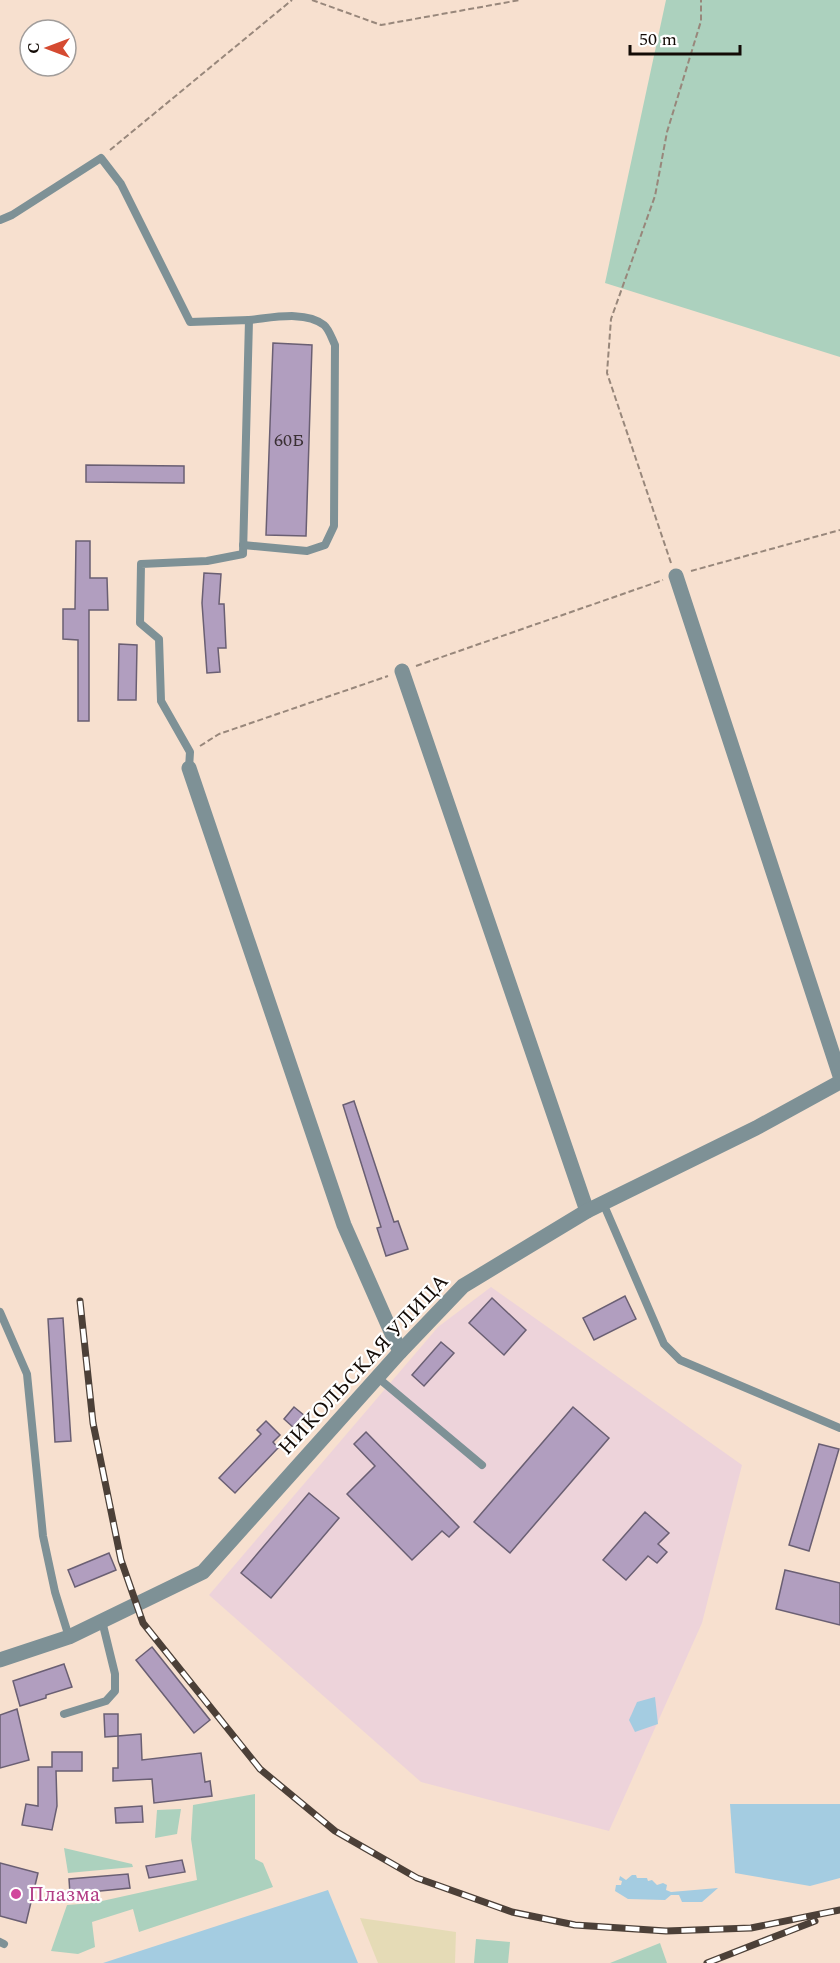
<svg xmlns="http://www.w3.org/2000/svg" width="840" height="1963" font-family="Spectral,serif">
  <rect width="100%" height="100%" fill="#f7e0cf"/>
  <path fill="#edd3da" d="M491,1287L742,1465L702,1623L609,1831L421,1782L209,1595L438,1327Z"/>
  <g fill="#acd1be">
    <path d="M666,0H840V357L605,283Z"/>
    <path d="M255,1794V1859L263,1863L273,1887L139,1932L133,1909L92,1922L95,1947L78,1954L51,1951L67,1905L93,1903L197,1880L191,1839L193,1805Z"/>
    <path d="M181,1809L177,1834L155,1838L157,1810Z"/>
    <path d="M64,1848L132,1864L133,1867L68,1873Z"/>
    <path d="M476,1939L510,1942L508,1963H474Z"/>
    <path d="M660,1943L667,1963H610Z"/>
  </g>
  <path fill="#e5dbb6" d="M360,1918L456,1932L455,1963H378Z"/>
  <g fill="#a4cce1">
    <path d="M655,1697L658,1724L635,1732L629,1720L637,1702Z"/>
    <path d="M730,1804H840V1878L810,1886L735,1873Z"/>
    <path d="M632,1875H636L637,1878H647L648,1881L652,1880L657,1885L663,1883L667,1885L666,1890L671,1892L718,1888L702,1902H682L679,1895H671L665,1900L628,1899L615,1891L616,1885H621L622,1881L619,1880L620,1876L626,1880Z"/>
    <path d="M328,1890L358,1963H103Z"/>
  </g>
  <g fill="#b19ebf" stroke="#6a5f73" stroke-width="1.5">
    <path d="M273,343L312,345L306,536L266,535Z"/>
    <path d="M86,465L184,466V483L86,482Z"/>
    <path d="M76,541H90V578H107L108,610H89V721H78V640L63,639V609H75Z"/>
    <path d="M204,573L221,574L219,604H224L226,648H218L220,672L207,673L202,603Z"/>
    <path d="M119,644L137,645L136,700H118Z"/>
    <path d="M354,1101L394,1222L398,1221L408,1249L386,1256L377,1228L381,1227L343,1105Z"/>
    <path d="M625,1296L636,1319L594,1340L583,1318Z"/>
    <path d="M492,1298L526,1330L504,1355L469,1323Z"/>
    <path d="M63,1318L71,1441L55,1442L48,1319Z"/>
    <path d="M441,1342L454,1353L424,1386L412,1375Z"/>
    <path d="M294,1407L305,1416L294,1428L284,1419Z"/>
    <path d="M573,1407L609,1438L510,1553L474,1522Z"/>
    <path d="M266,1421L280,1435L273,1442L278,1448L235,1493L219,1478L261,1434L257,1430Z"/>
    <path d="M366,1432L459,1527L449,1537L442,1531L412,1560L347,1494L375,1466L354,1444Z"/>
    <path d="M819,1444L839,1449L809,1551L789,1545Z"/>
    <path d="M309,1493L339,1518L271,1598L241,1573Z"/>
    <path d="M645,1512L669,1533L658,1544L667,1552L657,1563L648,1556L626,1580L603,1560Z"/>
    <path d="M109,1553L116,1570L75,1587L68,1570Z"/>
    <path d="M785,1570L840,1583V1625L776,1609Z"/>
    <path d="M152,1647L210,1720L194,1733L136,1660Z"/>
    <path d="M64,1664L72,1687L46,1695V1698L20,1706L13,1681Z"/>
    <path d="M17,1709L29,1760L0,1768V1715Z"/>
    <path d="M104,1714H118V1736L105,1737Z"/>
    <path d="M141,1734L142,1760L201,1753L205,1782L210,1781L212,1796L154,1803L152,1779L113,1781V1768H118V1736Z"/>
    <path d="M52,1752H82V1771H56L57,1806L52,1830L22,1825L26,1804L38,1806V1767H52Z"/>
    <path d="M142,1806L143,1822L116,1823L115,1808Z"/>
    <path d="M182,1860L185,1872L149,1878L146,1866Z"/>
    <path d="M0,1863L38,1873L26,1923L0,1916Z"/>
    <path d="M128,1874L130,1888L70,1894L69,1879Z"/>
  </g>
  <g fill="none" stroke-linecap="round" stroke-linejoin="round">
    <g stroke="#98877b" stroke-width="2" stroke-dasharray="6 3" stroke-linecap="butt">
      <path d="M312,0L381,25L520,0"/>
      <path d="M110,150L292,0"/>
      <path d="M671,563L607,373L611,319L655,196L667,132L701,21V0"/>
      <path d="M691,571L840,530"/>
      <path d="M416,666L663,580"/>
      <path d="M200,746L219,734L388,676"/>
    </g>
    <g stroke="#7e9196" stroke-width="8">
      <path d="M0,220L12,215L101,158L121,184L190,322L249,320L243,554L207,561L141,564L140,623L159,639L161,701L190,752L189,768"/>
      <path d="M243,545L307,551L325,545L334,526L335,345C332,339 329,329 324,325C305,310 271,318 249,320"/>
      <path d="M603,1203L664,1344L680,1360L840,1428"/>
      <path d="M0,1312L27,1374L43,1536L55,1592L69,1637"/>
      <path d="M377,1377L482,1465"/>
      <path d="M64,1714L106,1701L115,1691V1674L102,1621"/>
      <path d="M0,1942L4,1944"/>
    </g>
    <g stroke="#7e9196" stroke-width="15">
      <path d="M676,576L840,1076"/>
      <path d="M402,671L587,1211"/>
      <path d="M189,768L344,1225L400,1352"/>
      <path d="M0,1660L69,1637L203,1572L400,1352L463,1286L587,1211L756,1128L840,1082"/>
    </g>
    <defs>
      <g id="rail">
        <path d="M80,1301L93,1423L121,1560L143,1623L260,1769L335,1831L417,1878L512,1912L575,1925L666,1931L751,1928L840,1910"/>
        <path d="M707,1963L815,1921"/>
      </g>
    </defs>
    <use href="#rail" stroke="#4c4038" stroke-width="7"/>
    <use href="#rail" stroke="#fff" stroke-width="4.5" stroke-dasharray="14" stroke-linecap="butt"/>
  </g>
  <circle fill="#d1479c" stroke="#fff" stroke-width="2" cx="16" cy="1894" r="6"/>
  <g text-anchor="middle" stroke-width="4.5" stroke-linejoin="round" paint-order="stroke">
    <g font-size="18" fill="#3a3034">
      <text x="289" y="446">60Б</text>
    </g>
    <g font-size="21" fill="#130b06" stroke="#fff">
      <text transform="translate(363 1364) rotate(-47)" y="7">НИКОЛЬСКАЯ УЛИЦА</text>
    </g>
    <g font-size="21" fill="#b23c85" stroke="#fff" text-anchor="start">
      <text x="28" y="1901">Плазма</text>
    </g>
  </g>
  <g transform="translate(48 48) rotate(270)"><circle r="28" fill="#ffffff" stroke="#a19d9b" stroke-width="1.5"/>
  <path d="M0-4.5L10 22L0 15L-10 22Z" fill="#d54a31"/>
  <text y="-9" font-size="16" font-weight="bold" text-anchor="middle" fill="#130b06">С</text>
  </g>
  <path d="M630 45v9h110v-9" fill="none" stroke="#130b06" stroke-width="3"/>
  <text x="639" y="45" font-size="18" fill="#130b06" stroke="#ffffff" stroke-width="4.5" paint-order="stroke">50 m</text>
</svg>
